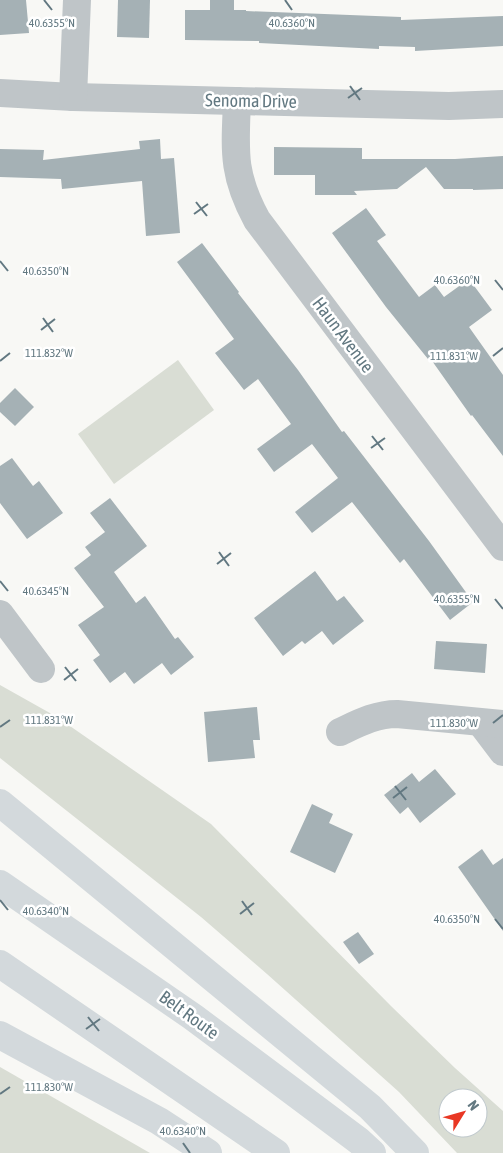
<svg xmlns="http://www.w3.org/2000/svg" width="503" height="1153" font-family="'Asap Condensed',sans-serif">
  <rect width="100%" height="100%" fill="#f8f8f5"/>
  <g fill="#d9ddd4" fill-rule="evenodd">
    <path d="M178,360L214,410L114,484L78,434Z"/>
    <path d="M0,685L57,717L211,824L391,1006L455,1068L503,1111V1153H457L399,1092L267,974L201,917L0,758ZM448,1098H478V1128H448Z"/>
    <path d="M0,1067L7,1071L150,1153H0Z"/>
  </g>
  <g fill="#a5b1b5">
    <path d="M0,0H26L29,33L0,35Z"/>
    <path d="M118,0H150L149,38L117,37Z"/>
    <path d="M210,0H234V10H246V11L401,17V20L503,16V46L415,51V47L379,46V49L259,43V41L185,40V10H210Z"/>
    <path d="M160,139L161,159L174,158L180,233L146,236L142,181L62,189L61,179L0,177V149L44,150L43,160L140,149L139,141Z"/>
    <path d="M274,147L362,148V159H455L503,156V189L473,190V189H444L426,167L397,189L354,191L357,195H315V175H274Z"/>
    <path d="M366,208L386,235L377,241L419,297L435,285L444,297L469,279L492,310L469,327L503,375V456L472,415L471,416L430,358L428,359L386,307L332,233Z"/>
    <path d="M202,243L239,292L238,293L298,370L342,432L344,431L429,541L473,602L450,620L404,559L400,563L352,502L312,533L295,512L338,478L312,444L274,472L257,449L291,424L258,379L244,390L215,353L234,339L177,262Z"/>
    <path d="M15,388L34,407L15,426L0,412V403Z"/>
    <path d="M12,458L33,486L39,481L63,513L27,539L0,503V466Z"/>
    <path d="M110,498L147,546L114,572L136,603L145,596L175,639L178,637L194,657L171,675L162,663L134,684L125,672L110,683L93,660L100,655L78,625L104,607L74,568L91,555L85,547L105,532L90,513Z"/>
    <path d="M315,571L337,601L344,596L364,621L333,645L322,631L305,644L302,641L283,656L254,618Z"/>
    <path d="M436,641L487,644L485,673L434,669Z"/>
    <path d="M257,707L260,740H253L255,758L208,762L204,712Z"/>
    <path d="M435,769L456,794L420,823L408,807L400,814L384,795L412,773L419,782Z"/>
    <path d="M312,804L333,814L329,823L353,834L335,873L290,852Z"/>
    <path d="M482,849L493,865L503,858V931L458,867Z"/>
    <path d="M358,932L374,954L359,964L343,942Z"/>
  </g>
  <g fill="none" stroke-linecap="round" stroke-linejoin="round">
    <g stroke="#bfc5c8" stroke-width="28">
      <path d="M0,93L73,97L449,106L503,104"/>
      <path d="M73,97L77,0"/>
      <path d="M237,101C235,151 232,174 257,220L503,547"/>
      <path d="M0,614L41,669"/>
      <path d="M481,723L503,752"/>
      <path d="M340,732C359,723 376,714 397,714L503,724"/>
    </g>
    <g stroke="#d3d9dc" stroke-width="28">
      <path d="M0,803L370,1107L415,1153"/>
      <path d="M0,884L193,1017L359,1141L372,1153"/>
      <path d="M0,964L276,1153"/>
      <path d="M0,1035L159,1121L208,1153"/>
    </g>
  </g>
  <path fill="none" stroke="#627881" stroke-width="2" d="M44,0L52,10M285,0L292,10M350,86L360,100M348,98L362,88M196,202L207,216M194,214L208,204M0,261L8,271M495,280L503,290M43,318L53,332M41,330L55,319M493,356L503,348M0,361L10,353M372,436L383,450M371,448L385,438M219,552L229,566M217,564L231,553M0,581L8,591M495,599L503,609M65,667L76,681M64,680L78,669M493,723L503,715M0,727L10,720M395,786L406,800M393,798L407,787M0,900L8,910M242,901L252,915M240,914L254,903M495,919L503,929M88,1017L99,1031M86,1029L100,1019M0,1094L10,1087M183,1143L190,1153"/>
  <g text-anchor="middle" stroke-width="5" stroke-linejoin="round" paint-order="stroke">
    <g font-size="18" fill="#627881" stroke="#fff">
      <text transform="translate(251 101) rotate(1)" y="6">Senoma Drive</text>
      <text transform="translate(343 335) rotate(53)" y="6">Haun Avenue</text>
      <text transform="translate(189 1015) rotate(36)" y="6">Belt Route</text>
    </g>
  </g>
  <g font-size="12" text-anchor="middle" fill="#627881" stroke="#fff" stroke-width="5" stroke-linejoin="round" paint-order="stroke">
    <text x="52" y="27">40.6355°N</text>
    <text x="292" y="27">40.6360°N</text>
    <text x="46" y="275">40.6350°N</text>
    <text x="457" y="284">40.6360°N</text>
    <text x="49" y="357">111.832°W</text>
    <text x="454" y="360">111.831°W</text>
    <text x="46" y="595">40.6345°N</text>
    <text x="457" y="603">40.6355°N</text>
    <text x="49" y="724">111.831°W</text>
    <text x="454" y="727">111.830°W</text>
    <text x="46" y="915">40.6340°N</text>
    <text x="457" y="923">40.6350°N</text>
    <text x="49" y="1091">111.830°W</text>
    <text x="183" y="1135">40.6340°N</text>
  </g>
  <g transform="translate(463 1113) rotate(53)"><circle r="24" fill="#ffffff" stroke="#c0c9cd"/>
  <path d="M0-4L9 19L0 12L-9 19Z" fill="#e93724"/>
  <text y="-8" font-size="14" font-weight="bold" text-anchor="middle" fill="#627881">N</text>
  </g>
</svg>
